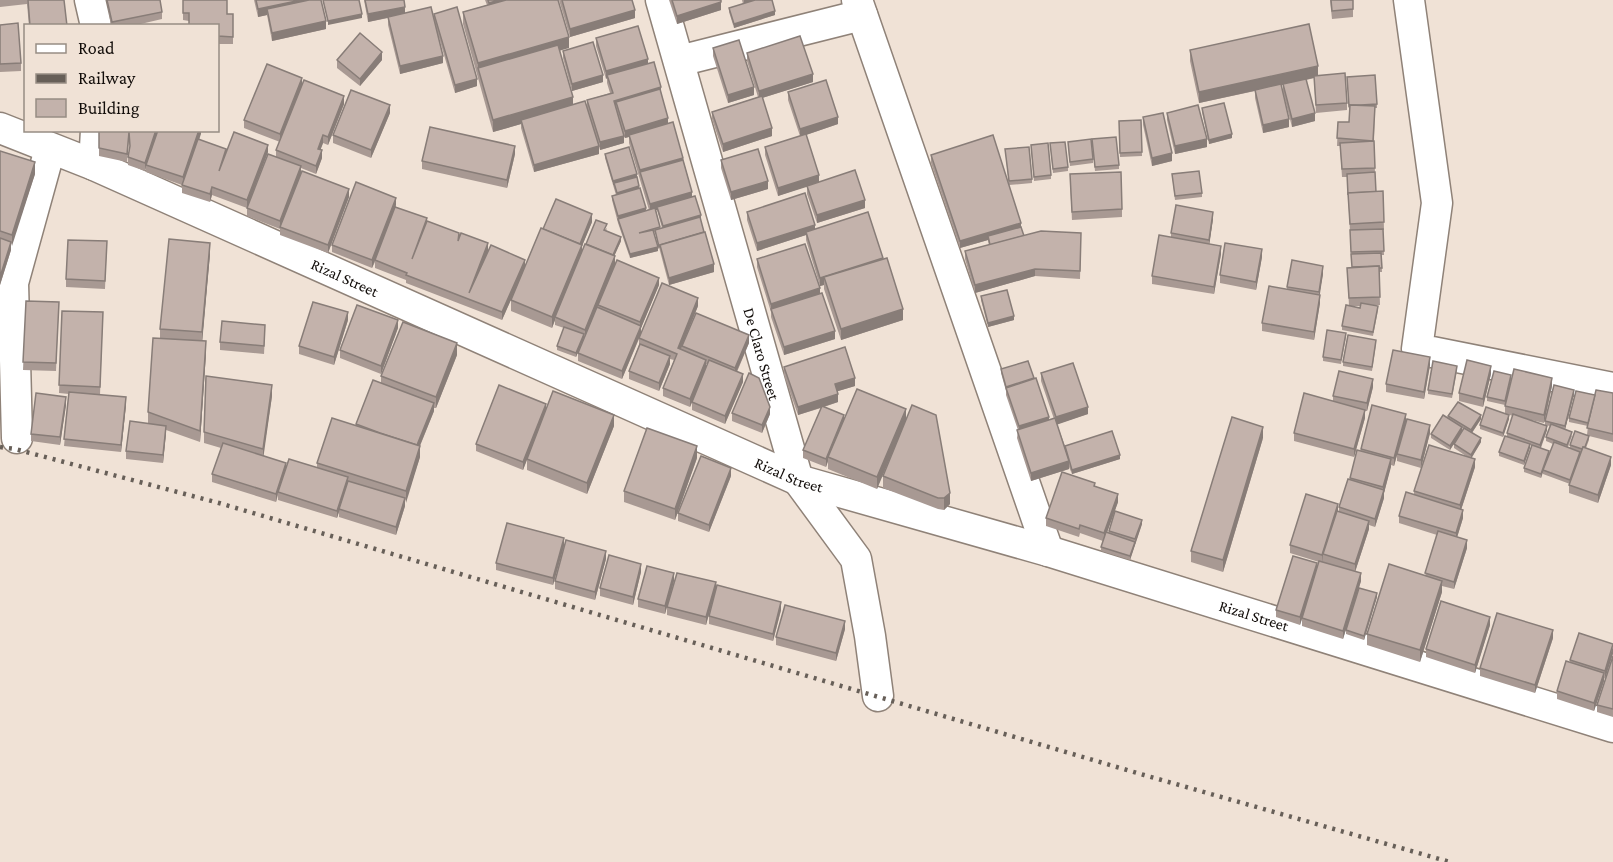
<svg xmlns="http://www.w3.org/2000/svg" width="1613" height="862" font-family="'Crimson Pro',serif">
  <rect width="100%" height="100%" fill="#f0e2d6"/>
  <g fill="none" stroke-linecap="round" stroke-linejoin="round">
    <defs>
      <g id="minor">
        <path d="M90,0L96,26"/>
        <path id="s1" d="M661,0L798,480L856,559L870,636L878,696"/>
        <path d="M857,0L1048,551"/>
        <path d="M1409,0L1437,203L1417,349L1613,388"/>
        <path d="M679,61L862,15"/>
        <path id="s2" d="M0,128L94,165L798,480L1048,551L1613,727"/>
        <path d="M94,165L96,130"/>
        <path d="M17,438L13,283L50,149"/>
      </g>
    </defs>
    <use href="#minor" stroke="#8f8278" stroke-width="33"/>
    <use href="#minor" stroke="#fff" stroke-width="30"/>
    <path stroke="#675f58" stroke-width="4.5" stroke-dasharray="3 6" stroke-linecap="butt" d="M0,447L15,449L219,503L1144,775L1450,862"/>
  </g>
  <g fill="#a89993" fill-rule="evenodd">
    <path d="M0,0H64L67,26H29L27,4L0,7Z"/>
    <path d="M107,0H160L162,12V19L132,26H111Z"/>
    <path d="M183,0L227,14H233V44H218V26L189,21L183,20Z"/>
    <path d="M254,0H321L326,29L272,41L267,15L258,17Z"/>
    <path d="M364,0H404L405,13L434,19V14L477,86L455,93L438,34L443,63L400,74L388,25V18L368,22Z"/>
    <path d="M485,0H558L560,51L573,105L599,154L534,172L521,128V124L493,132L463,24V12L487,5Z"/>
    <path d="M559,0H632L635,18L570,37Z"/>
    <path d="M669,0H721V10L677,24Z"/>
    <path d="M742,0H772L775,15L734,28L729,12V8L743,4Z"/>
    <path d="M1330,0H1353V17L1332,19Z"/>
    <path d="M0,25L21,63V71L0,72Z"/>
    <path d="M596,38L648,64L661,92L668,124L673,122L692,192V197L701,219H700L714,272L669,285L655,232L654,233L658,251L630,258L618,223L612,200V196L616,195L605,158V154L637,178L639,189L646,211L649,210L629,143V137L625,138L624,137V143L600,150L587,108V100L610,93L607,83V78L606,79L596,46ZM656,210H657L662,228L660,229Z"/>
    <path d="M713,48L754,95L728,103L713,56Z"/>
    <path d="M1190,50L1318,75L1347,103V110L1316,113L1314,78L1306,80L1315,121L1292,127L1283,92V85H1281L1289,127L1263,133L1255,98V91L1199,103L1190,61Z"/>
    <path d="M563,51L603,82L572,91L563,58Z"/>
    <path d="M747,53L813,82L762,98L772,136L723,152L712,119V112L758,97L747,61Z"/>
    <path d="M337,60H382L360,86L337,68Z"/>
    <path d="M1347,77L1377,104V108H1375L1374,141L1375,173L1376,192L1383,191L1384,230H1383L1384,255H1381L1382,272H1379L1380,305H1372L1378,310L1373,336L1342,330V326L1349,306L1347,268L1352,267L1347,177H1342L1340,146H1337L1338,122H1349V108ZM1350,306H1360V308Z"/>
    <path d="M302,86L344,104L328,145L323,143L320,150L322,158L316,174L301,168V172L349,197L328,253L280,235V229L247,216V208L276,157V150L280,142L244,128V120Z"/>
    <path d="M788,92L838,124L806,135L819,182L865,208L817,223L807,194V186L778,196L765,155V147L800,136L788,100Z"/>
    <path d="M1202,108L1232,138L1209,144L1202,112Z"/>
    <path d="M390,113L371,158L333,143V135Z"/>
    <path d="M1167,113L1207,147L1175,154L1167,120Z"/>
    <path d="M1143,117L1172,161L1152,166L1143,125Z"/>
    <path d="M1141,120L1142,156L1120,157L1119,121Z"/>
    <path d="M99,130H201L199,140L226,154L268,152L247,208L212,195L210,202L182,193V185L146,172V168L145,171L128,165V157L130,148L129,140L127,162L99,156Z"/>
    <path d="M1050,143L1068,167V171L1053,173Z"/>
    <path d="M1092,143L1119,165V169L1095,171Z"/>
    <path d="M1068,146L1093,159V163L1070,166Z"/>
    <path d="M1005,149L1032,179V183L1009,185Z"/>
    <path d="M1031,149L1051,175V179L1034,181Z"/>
    <path d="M0,151L35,174L11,246V250L0,285Z"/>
    <path d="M515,154L507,188L422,169V161Z"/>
    <path d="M931,155L1021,227L1024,236L1081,241L1080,279L1035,276L975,293L965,259V251L989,245L988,240L960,248L931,163Z"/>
    <path d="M721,160L768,189L731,200L721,168Z"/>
    <path d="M1172,174L1202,193V197L1175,200Z"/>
    <path d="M1070,182L1122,209V217L1072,220Z"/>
    <path d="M396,205V207L488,251L485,257L525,268L543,229L592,222L582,246V253L586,244L607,228L606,231L621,241L614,256L615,264L659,285L641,328V333L698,306L682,345L749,343L737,372L743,382L725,424L692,410V402L708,364H706V368L690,407L663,396V388L674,360L670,359V364L659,391L629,379V371L639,345V339L622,379L578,361V353L585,337H584L576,357L557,350V346L564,328L555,325V320L552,328L511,311V300L522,274L502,320L406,283V280L375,268V262L372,268L332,252V245Z"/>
    <path d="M747,212L815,229L883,259L903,320L841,340L824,289V285L820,286L806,240V235L757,251L747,220Z"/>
    <path d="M1213,219L1209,244L1221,254L1214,294L1152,284V276L1171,237V233Z"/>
    <path d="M107,241L105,289L66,287V279Z"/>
    <path d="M210,254L202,341L206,353L200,442L166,430L163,463L126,459V451L148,424V412L160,338V329Z"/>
    <path d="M1262,257L1256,290L1220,283V275Z"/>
    <path d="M757,259L820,293L835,339L784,355L771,317V312L757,267Z"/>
    <path d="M1323,274L1319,295L1320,303L1314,340L1262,331V323L1287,289V287Z"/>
    <path d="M981,296L1014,320L988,327L981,300Z"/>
    <path d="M26,301L59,302L56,371L23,370Z"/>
    <path d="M62,311L103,312L100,395L126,405L121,452L64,446L69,394L59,393Z"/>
    <path d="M348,320L334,365L299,354V346Z"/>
    <path d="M398,328L381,374L340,358V350Z"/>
    <path d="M265,333L264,354L220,350V342Z"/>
    <path d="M1346,337L1341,364L1323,361V357Z"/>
    <path d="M1376,344L1372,371L1343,366V362Z"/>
    <path d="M457,355L436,408H434V411L420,446V457L405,502V506L396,535L339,517V511L337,518L278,500V495L276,502L212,482V474L221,448L204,443V432L272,396L263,455L286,468L317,467V463L356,425V424L381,383V376Z"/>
    <path d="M1430,365L1424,399L1386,392V384Z"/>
    <path d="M784,367L855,386L838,391V402L824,407L844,420L906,409L877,489L828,469V461L826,467L803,458V450L821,408L798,415L784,375Z"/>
    <path d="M1001,369L1049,420L1054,419L1041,381V373L1088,414L1057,424L1065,446L1120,459L1072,474L1069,467V469L1031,481L1017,438L1018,430L1006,395V391L1001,373Z"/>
    <path d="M1457,370L1452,398L1428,394V390Z"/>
    <path d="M1491,374L1483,407L1459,401V393Z"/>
    <path d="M1511,379L1505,405L1487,401V397Z"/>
    <path d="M1552,386L1544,423L1527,419L1547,430L1541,448L1549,455L1553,444L1546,441V437L1550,426L1545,425V421L1574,394L1565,429L1572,436L1568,447L1570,448V445L1587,435L1588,426L1569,422V418L1595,395L1613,393V442L1589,436V440L1586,448L1611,465L1598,503L1569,493V485L1581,453L1580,452L1570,484L1543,474V470L1541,478L1524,472V468L1532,446L1530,445L1524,465L1499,456V452L1507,436V433L1513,416L1507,414L1509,419L1503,437L1480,429V425L1505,414V406Z"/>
    <path d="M1373,387L1367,411H1365V418L1354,457L1294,441V433L1333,401V396Z"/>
    <path d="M66,405L60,445L31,441V434Z"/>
    <path d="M546,410L614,426L587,494L527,470V459L523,470L476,451V444Z"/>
    <path d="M732,413L770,414L762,433L732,421Z"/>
    <path d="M936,415L950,504L944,510L938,509L883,488V476Z"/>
    <path d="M1448,416L1481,419L1472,433L1481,442L1471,458L1475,467L1461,510L1463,518L1457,537L1467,548L1454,589L1442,586V592L1420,662L1367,645V634L1425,576L1437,535L1399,523V516L1414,495V491L1469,458L1454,448V444L1463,429L1462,428V431L1450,450L1431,438V434L1448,419Z"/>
    <path d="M1406,422L1394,466L1391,465L1384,493V498L1375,527L1369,525V529L1355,572L1361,581L1343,639L1302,626V619L1300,625L1276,617V610L1317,568L1319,562L1290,553V545L1338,512H1339V507L1350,480L1361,449Z"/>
    <path d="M1430,433L1421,468L1397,461V454Z"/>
    <path d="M1263,438L1223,572L1191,562V551Z"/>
    <path d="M697,458L675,520L624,502V491Z"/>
    <path d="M731,476L709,532L678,521V513Z"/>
    <path d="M1095,486L1118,502L1107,532L1109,533V531L1142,524L1130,560L1101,551V547L1103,541L1080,533L1079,537L1046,526V518Z"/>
    <path d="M564,546L553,585L496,570V563Z"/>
    <path d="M606,559L595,600L555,589V581Z"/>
    <path d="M641,572L633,605L600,596V588Z"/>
    <path d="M674,581L665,614L638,607V599Z"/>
    <path d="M716,582L706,625L667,615V607Z"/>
    <path d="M1377,597L1364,640L1346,634V630Z"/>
    <path d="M781,610L773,641L709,624V616Z"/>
    <path d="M1490,625L1475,673L1426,657V649Z"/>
    <path d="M845,629L836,661L776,645V637Z"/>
    <path d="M1553,638L1535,693L1480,676V668Z"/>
    <path d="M1613,644L1605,679L1604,678V681L1594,711L1557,699V691L1570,662V660Z"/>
    <path d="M1613,656V717L1597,712V705Z"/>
  </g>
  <g fill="#887d78">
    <path d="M301,0H319L267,9V15L258,17V9Z"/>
    <path d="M499,0H525L489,11V3Z"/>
    <path d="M744,0H764L744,6Z"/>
    <path d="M721,2V10L677,24V16Z"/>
    <path d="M405,7V14L368,22V14Z"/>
    <path d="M635,10V18L570,37V29Z"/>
    <path d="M775,11V15L734,28V24Z"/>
    <path d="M362,14V18L328,25V21Z"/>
    <path d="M326,21V29L272,41V33Z"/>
    <path d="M569,37V48L480,74L478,68V75V63Z"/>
    <path d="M382,52V60L360,86V79Z"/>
    <path d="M443,56V63L400,74V66Z"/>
    <path d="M648,59V67L607,75V78L606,79V71Z"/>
    <path d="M1318,66V77L1199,103V92Z"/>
    <path d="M813,74V82L759,99V91Z"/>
    <path d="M603,75V82L572,91V84Z"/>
    <path d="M302,78V86L280,142V134Z"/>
    <path d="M477,79V86L455,93V85Z"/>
    <path d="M661,87V95L616,102V108L614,101Z"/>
    <path d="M754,87V95L728,103V95Z"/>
    <path d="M344,96V104L328,145V137Z"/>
    <path d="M573,97V109L521,120V124L493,132V120Z"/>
    <path d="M390,105V113L371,158V150Z"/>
    <path d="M1315,113V121L1292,127V119Z"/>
    <path d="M838,117V124L800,137V129Z"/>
    <path d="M668,118V126L625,138V131Z"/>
    <path d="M1289,119V127L1263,133V125Z"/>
    <path d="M772,128V136L723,152V144Z"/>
    <path d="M156,130H159L146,165L145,171V163Z"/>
    <path d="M199,130H201V134L183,185V177Z"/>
    <path d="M1232,134V138L1209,144V140Z"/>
    <path d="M323,135V143L318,157V149Z"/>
    <path d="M624,136V143L600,150V142Z"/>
    <path d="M1207,139V147L1175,154V146Z"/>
    <path d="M268,145V152L247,208V200Z"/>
    <path d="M515,146V154L507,188V180Z"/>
    <path d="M599,146V154L534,172V165Z"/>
    <path d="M322,150V158L316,174V166Z"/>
    <path d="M1172,153V161L1152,166V158Z"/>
    <path d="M683,158V166L640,172V178V170Z"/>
    <path d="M35,162V174L12,246V235Z"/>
    <path d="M301,166V174L280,229V221Z"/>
    <path d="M637,174V178L613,185V181Z"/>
    <path d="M819,175V183L778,196V188Z"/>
    <path d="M768,181V189L731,200V192Z"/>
    <path d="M639,186V190L617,197V193Z"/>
    <path d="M212,187V195L210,202V194Z"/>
    <path d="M349,189V197L328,253V245Z"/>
    <path d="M692,192V200L657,207V210L650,212V204Z"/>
    <path d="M396,198V205L372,268V260Z"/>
    <path d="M865,200V208L817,223V215Z"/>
    <path d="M646,208V212L618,220V216Z"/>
    <path d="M1213,212V219L1209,247V240Z"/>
    <path d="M592,214V222L582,246V256L555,317V320L552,328V317L580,244Z"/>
    <path d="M701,215V219L663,230V226Z"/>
    <path d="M1021,223V231L988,236V240L960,248V241Z"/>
    <path d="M815,225V233L806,232V235L757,251V243Z"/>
    <path d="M621,237V241L613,259V255Z"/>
    <path d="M11,242V250L0,285V277Z"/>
    <path d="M210,243V254L202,344V332Z"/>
    <path d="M488,243V251L469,301V293Z"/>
    <path d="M1221,246V254L1214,294V287Z"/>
    <path d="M658,247V251L630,258V254Z"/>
    <path d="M1262,249V257L1256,290V282Z"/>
    <path d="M615,256V264L585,337V330Z"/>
    <path d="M525,260V268L502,320V312Z"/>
    <path d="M714,264V272L669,285V278Z"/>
    <path d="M1323,266V274L1319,300V292Z"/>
    <path d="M1035,269V276L975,293V285Z"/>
    <path d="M824,277V285L820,286V278Z"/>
    <path d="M659,278V285L641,328V333L622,379V371L640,328V322Z"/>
    <path d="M820,288V296L771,309V304Z"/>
    <path d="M1320,295V303L1314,340V332Z"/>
    <path d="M698,298V306L678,356V348Z"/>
    <path d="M903,309V320L841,340V329Z"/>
    <path d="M348,312V320L334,365V357Z"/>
    <path d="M1014,316V320L988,327V323Z"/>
    <path d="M398,320V328L381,374V366Z"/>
    <path d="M835,331V339L784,355V347Z"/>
    <path d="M584,334V338L576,357V353Z"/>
    <path d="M749,335V343L735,375V368Z"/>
    <path d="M206,341V353L200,442V431Z"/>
    <path d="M457,343V355L436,408V397Z"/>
    <path d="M670,356V364L659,391V383Z"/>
    <path d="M1430,357V365L1424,399V392Z"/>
    <path d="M706,360V368L690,407V399Z"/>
    <path d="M1491,366V374L1483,407V399Z"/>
    <path d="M743,374V382L725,424V416Z"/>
    <path d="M1511,375V379L1505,405V401Z"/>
    <path d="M855,378V386L835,392V384Z"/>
    <path d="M1552,378V386L1544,423V415Z"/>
    <path d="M1373,379V387L1367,411V403Z"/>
    <path d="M272,385V396L263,460V449Z"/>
    <path d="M1574,390V394L1565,430V426Z"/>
    <path d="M838,394V402L798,415V407Z"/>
    <path d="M66,397V405L60,445V437Z"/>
    <path d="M126,397V405L121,452V445Z"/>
    <path d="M434,403V411L416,455V447Z"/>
    <path d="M546,404V412L523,470V462Z"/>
    <path d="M770,407V414L762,433V425Z"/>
    <path d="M1088,407V414L1056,425V417Z"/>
    <path d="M906,409V421L877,489V477Z"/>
    <path d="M1365,410V418L1354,457V449Z"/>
    <path d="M1406,414V422L1394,466V458Z"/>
    <path d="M614,415V426L587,494V483Z"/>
    <path d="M844,415V423L828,457V461L826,467V459Z"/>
    <path d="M1481,415V419L1471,434V430Z"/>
    <path d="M1509,415V419L1503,437V433Z"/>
    <path d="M1049,417V425L1019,434V426Z"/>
    <path d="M1430,425V433L1421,468V460Z"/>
    <path d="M166,426V434L163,463V455Z"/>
    <path d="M1547,426V430L1540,449V445Z"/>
    <path d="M1263,427V438L1223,572V560Z"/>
    <path d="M1462,427V431L1450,450V446Z"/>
    <path d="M1481,438V442L1471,459V455Z"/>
    <path d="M1530,444V448L1524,465V461Z"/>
    <path d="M420,446V457L406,503V491Z"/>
    <path d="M697,446V458L675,520V509Z"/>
    <path d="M1549,451V455L1541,478V474Z"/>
    <path d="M1580,452V456L1570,484V480Z"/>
    <path d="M1120,455V459L1072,474V470Z"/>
    <path d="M1611,457V465L1598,503V495Z"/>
    <path d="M1391,459V467L1384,493V498L1375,527V519L1383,492V487Z"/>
    <path d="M1475,459V467L1460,513V505Z"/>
    <path d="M1069,461V469L1031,481V473Z"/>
    <path d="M286,463V470L278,492L276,502V494Z"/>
    <path d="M731,468V476L709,532V525Z"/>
    <path d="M348,477V485L337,518V511Z"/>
    <path d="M950,493V504L944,510V498Z"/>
    <path d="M1118,494V502L1104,541V533Z"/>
    <path d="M405,498V506L396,535V527Z"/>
    <path d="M1338,504V512L1323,554L1322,563V555Z"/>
    <path d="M1463,510V518L1456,541V533Z"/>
    <path d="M1142,520V524L1130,560V556Z"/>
    <path d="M1369,521V529L1355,572V564Z"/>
    <path d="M564,538V546L553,585V578Z"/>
    <path d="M1467,540V548L1454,589V582Z"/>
    <path d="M606,551V559L595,600V592Z"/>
    <path d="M1317,563V571L1300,625V617Z"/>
    <path d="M641,564V572L633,605V597Z"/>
    <path d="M674,573V581L665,614V606Z"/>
    <path d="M1361,573V581L1343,639V631Z"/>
    <path d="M1442,581V592L1420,662V650Z"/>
    <path d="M716,582V590L706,625V617Z"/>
    <path d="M1377,593V597L1364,640V636Z"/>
    <path d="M781,602V610L773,641V634Z"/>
    <path d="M1490,617V625L1475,673V665Z"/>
    <path d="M845,621V629L836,661V653Z"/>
    <path d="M1553,630V638L1535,693V685Z"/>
    <path d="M1613,646V654L1605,679V671Z"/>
    <path d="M1604,673V681L1594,711V703Z"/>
  </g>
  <g fill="#c3b2ab" stroke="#887d78" stroke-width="1.5">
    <path d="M28,0H64L67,26H30Z"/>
    <path d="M107,0H160L162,12L112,22Z"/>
    <path d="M183,0H227V14H233V37L218,36V26H189V13H183Z"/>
    <path d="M256,0H301L258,9Z"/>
    <path d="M309,0H321L326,21L272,33L267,9Z"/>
    <path d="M323,0H359L362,14L328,21Z"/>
    <path d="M365,0H404L405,7L368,14Z"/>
    <path d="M488,0H499L489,3Z"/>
    <path d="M506,0H558L569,37L478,63L463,12Z"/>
    <path d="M562,0H632L635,10L570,29Z"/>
    <path d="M672,0H721V2L677,16Z"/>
    <path d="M755,0H772L775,11L734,24L729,8Z"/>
    <path d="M1331,0H1353V9L1332,11Z"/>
    <path d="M431,7L443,56L400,66L388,17Z"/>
    <path d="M457,7L477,79L455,85L434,14Z"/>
    <path d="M18,23L21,63L0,64V25Z"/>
    <path d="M1309,24L1318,66L1199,92L1190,50Z"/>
    <path d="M638,26L648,59L606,71L596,38Z"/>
    <path d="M360,33L382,52L360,79L337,60Z"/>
    <path d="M800,36L813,74L759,91L747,53Z"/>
    <path d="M739,40L754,87L728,95L713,48Z"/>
    <path d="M593,42L603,75L572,84L563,51Z"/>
    <path d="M558,45L573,97L493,120L478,68Z"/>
    <path d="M654,62L661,87L614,101L624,136L600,142L587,100L613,93L607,75Z"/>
    <path d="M267,64L302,78L280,134L244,120Z"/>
    <path d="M1345,73L1347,103L1316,105L1314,76Z"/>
    <path d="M1375,75L1377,104L1361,105H1350L1349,106L1347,77Z"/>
    <path d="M1306,79L1315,113L1292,119L1283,84Z"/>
    <path d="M304,80L344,96L328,137L323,135L318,149L322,150L316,166L276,150Z"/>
    <path d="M826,80L838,117L800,129L788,92Z"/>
    <path d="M1281,84L1289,119L1263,125L1255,90Z"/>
    <path d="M660,89L668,118L625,131L616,102Z"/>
    <path d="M351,90L390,105L371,150L333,135Z"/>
    <path d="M762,96L772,128L723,144L712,112Z"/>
    <path d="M585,101L599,146L534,165L521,120Z"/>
    <path d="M1224,103L1232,134L1209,140L1202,108Z"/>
    <path d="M1198,105L1207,139L1175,146L1167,113Z"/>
    <path d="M1350,105L1375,106L1373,141L1337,138L1338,122H1349Z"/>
    <path d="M1163,113L1172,153L1152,158L1143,117Z"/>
    <path d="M1141,120L1142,152L1120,153L1119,121Z"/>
    <path d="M673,122L683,158L640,170L629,135Z"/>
    <path d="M430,127L515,146L507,180L422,161Z"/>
    <path d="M99,130H156L145,163L128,157L130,146L129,132L127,154L99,148Z"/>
    <path d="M158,130H199L183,177L146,165Z"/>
    <path d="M234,132L268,145L247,200L212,187L210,194L182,185L198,139L226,149L219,171Z"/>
    <path d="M806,134L819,175L778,188L765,147Z"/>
    <path d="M993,135L1021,223L960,241L931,155Z"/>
    <path d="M1116,137L1119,165L1095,167L1092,139Z"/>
    <path d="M1091,139L1093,159L1070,162L1068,142Z"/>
    <path d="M1374,141L1375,168L1342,169L1340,143Z"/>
    <path d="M1065,142L1068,167L1053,169L1050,143Z"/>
    <path d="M1048,143L1051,175L1034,177L1031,145Z"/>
    <path d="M629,147L637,174L613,181L605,154Z"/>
    <path d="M1029,147L1032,179L1009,181L1005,149Z"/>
    <path d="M758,149L768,181L731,192L721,160Z"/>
    <path d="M0,151L35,162L12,235L0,231Z"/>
    <path d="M268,154L301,166L280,221L247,208Z"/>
    <path d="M683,160L692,192L650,204L640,172Z"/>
    <path d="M855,170L865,200L817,215L807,186Z"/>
    <path d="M302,171L349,189L328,245L280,227Z"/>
    <path d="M1199,171L1202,193L1175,196L1172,174Z"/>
    <path d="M1121,172L1122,209L1072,212L1070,174Z"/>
    <path d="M1375,172L1376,192L1348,193V195L1347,174Z"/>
    <path d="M637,177L639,186L617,193L614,183Z"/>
    <path d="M356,182L396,198L372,260L332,245Z"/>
    <path d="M640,188L646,208L618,216L612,196Z"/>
    <path d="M1383,191L1384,222L1350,224L1348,193Z"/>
    <path d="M805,193L815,225L757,243L747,212Z"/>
    <path d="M695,196L701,215L663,226L657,207Z"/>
    <path d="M556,199L592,214L580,244L543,229Z"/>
    <path d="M1176,205L1213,212L1209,240L1171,233Z"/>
    <path d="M395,207L427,218L412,259L427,221L459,233L458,241L461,233L488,243L469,293L491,245L525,260L502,312L406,275L407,273L375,260Z"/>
    <path d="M655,208L660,227L639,233L653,230L658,247L630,254L618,219Z"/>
    <path d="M868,212L883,258L820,278L806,232Z"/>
    <path d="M700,217L704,232L660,245L659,247L655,230Z"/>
    <path d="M596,220L607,224L604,230L621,237L613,255L586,244Z"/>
    <path d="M1021,227L1024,236L990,245L988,236Z"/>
    <path d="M541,228L582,245L552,317L511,300Z"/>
    <path d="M1383,229L1384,251L1351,252L1350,230Z"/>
    <path d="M1041,231L1081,233L1080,271L1035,269L975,285L965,251Z"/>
    <path d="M705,232L714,264L669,278L660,245Z"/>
    <path d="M1159,235L1221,246L1214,287L1152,276Z"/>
    <path d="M0,238L11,242L0,277Z"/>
    <path d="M169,239L210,243L202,332L160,329Z"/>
    <path d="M68,240L107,241L105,281L66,279Z"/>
    <path d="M1225,243L1262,249L1256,282L1220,275Z"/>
    <path d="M585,244L615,256L585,330L555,317Z"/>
    <path d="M805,244L820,288L771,304L757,259Z"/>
    <path d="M1381,253L1382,268H1379V266L1352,267L1351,254Z"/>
    <path d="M887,258L903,309L841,329L824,277Z"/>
    <path d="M617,260L659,278L640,322L598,305Z"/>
    <path d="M1292,260L1323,266L1319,292L1287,287Z"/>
    <path d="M1379,266L1380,297L1349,298L1347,268Z"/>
    <path d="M662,283L698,298L678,348L706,360L690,399L663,388L677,354L639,338Z"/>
    <path d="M1269,286L1320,295L1314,332L1262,323Z"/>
    <path d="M1007,290L1014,316L988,323L981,296Z"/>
    <path d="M822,293L835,331L784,347L771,309Z"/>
    <path d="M26,301L59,302L56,363L23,362Z"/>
    <path d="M313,302L348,312L334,357L299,346Z"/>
    <path d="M1361,303L1378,306L1373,332L1342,326L1346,305L1360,308Z"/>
    <path d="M357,305L398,320L381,366L340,350Z"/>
    <path d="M597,307L641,326L622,371L578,353Z"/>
    <path d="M62,311L103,312L100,387L59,385Z"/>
    <path d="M696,313L749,335L735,368L682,346Z"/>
    <path d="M222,321L265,325L264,346L220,342Z"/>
    <path d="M403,322L457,343L436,397L381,376Z"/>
    <path d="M564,327L584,334L576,353L557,346Z"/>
    <path d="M1327,330L1346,333L1341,360L1323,357Z"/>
    <path d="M1348,335L1376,340L1372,367L1343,362Z"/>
    <path d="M153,338L206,341L200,431L148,412Z"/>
    <path d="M640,344L670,356L659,383L629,371Z"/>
    <path d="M845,347L855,378L835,384L838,394L798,407L784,367Z"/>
    <path d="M1393,350L1430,357L1424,392L1386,384Z"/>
    <path d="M709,360L743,374L725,416L692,402Z"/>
    <path d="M1467,360L1491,366L1483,399L1459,393Z"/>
    <path d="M1028,361L1034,378L1006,387L1001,369Z"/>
    <path d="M1433,361L1457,366L1452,394L1428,390Z"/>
    <path d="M1073,363L1088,407L1056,417L1041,373Z"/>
    <path d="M1514,369L1552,378L1544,415L1505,406Z"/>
    <path d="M1339,371L1373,379L1367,403L1333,396Z"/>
    <path d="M1494,371L1511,375L1505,401L1487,397Z"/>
    <path d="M749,373L759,378L770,407L762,425L732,413Z"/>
    <path d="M206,376L272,385L263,449L204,432Z"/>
    <path d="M1036,378L1049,417L1019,426L1006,388Z"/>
    <path d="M373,380L434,403L417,445L380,433L356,424Z"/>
    <path d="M499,385L546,404L523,462L476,444Z"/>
    <path d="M1554,385L1574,390L1565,426L1545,421Z"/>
    <path d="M857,389L906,409L877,477L828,457Z"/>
    <path d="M1596,390L1613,393V434L1587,428Z"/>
    <path d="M553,391L614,415L587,483L527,459Z"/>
    <path d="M1576,391L1595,395L1588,423L1569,418Z"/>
    <path d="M69,392L126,397L121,445L64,439Z"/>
    <path d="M36,393L66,397L60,437L31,434Z"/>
    <path d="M1304,393L1365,410L1354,449L1294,433Z"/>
    <path d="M1458,402L1481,415L1471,430L1448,416Z"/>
    <path d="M912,405L936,415L950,493L944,498H938L883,476Z"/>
    <path d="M1372,405L1406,414L1394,458L1361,449Z"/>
    <path d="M822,406L844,415L826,459L803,450Z"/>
    <path d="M1486,407L1509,415L1503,433L1480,425Z"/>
    <path d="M1513,414L1547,426L1540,445L1507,433Z"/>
    <path d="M1443,415L1462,427L1450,446L1431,434Z"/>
    <path d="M1232,417L1263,427L1223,560L1191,551Z"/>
    <path d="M332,418L420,446L406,491L317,463Z"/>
    <path d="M1055,418L1069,461L1031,473L1017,430Z"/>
    <path d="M1407,419L1430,425L1421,460L1397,454Z"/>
    <path d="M130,421L166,426L163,455L126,451Z"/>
    <path d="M1551,424L1572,432L1567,445L1546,437Z"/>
    <path d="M647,428L697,446L675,509L624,491Z"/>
    <path d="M1464,428L1481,438L1471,455L1454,444Z"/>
    <path d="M1112,431L1120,455L1072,470L1065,446Z"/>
    <path d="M1575,431L1589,436L1585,447H1583L1582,449L1570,445Z"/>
    <path d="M1505,436L1530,444L1524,461L1499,452Z"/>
    <path d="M1554,442L1580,452L1570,480L1543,470Z"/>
    <path d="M223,443L286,463L276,494L212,474Z"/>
    <path d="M1429,445L1475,459L1460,505L1414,491Z"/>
    <path d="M1532,445L1549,451L1541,474L1524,468Z"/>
    <path d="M1583,447L1611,457L1598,495L1569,485Z"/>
    <path d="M1357,450L1391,459L1383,487L1350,478Z"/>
    <path d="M701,456L731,468L709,525L678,513Z"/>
    <path d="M289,459L348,477L337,511L278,492Z"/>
    <path d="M1062,472L1095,483L1094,486L1118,494L1104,533L1080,525L1079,529L1046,518Z"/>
    <path d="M1348,479L1384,490L1375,519L1339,507Z"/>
    <path d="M348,481L405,498L396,527L339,509Z"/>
    <path d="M1406,492L1463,510L1456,533L1399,516Z"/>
    <path d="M1306,494L1338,504L1322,555L1290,545Z"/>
    <path d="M1115,511L1142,520L1135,539L1109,531Z"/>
    <path d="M1337,511L1369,521L1355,564L1323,554Z"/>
    <path d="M507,523L564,538L553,578L496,563Z"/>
    <path d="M1438,531L1467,540L1454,582L1425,573Z"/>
    <path d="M1106,532L1135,542L1130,556L1101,547Z"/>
    <path d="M566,540L606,551L595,592L555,581Z"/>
    <path d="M609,555L641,564L633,597L600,588Z"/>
    <path d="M1293,556L1317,563L1300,617L1276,610Z"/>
    <path d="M1319,561L1361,573L1343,631L1302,618Z"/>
    <path d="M1389,564L1442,581L1420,650L1367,634Z"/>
    <path d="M647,566L674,573L665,606L638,599Z"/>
    <path d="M677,573L716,582L706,617L667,607Z"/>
    <path d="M717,585L781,602L773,634L709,616Z"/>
    <path d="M1359,588L1377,593L1364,636L1346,630Z"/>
    <path d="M1441,601L1490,617L1475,665L1426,649Z"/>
    <path d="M785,605L845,621L836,653L776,637Z"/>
    <path d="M1497,613L1553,630L1535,685L1480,668Z"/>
    <path d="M1579,633L1613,644L1605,671L1570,660Z"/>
    <path d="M1613,656V709L1597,705Z"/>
    <path d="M1566,661L1604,673L1594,703L1557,691Z"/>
  </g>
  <g text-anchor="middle" stroke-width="4.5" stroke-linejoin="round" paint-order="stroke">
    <g font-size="16" fill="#120d0a" stroke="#f0e2d6">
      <text dy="6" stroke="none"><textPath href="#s2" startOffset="376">Rizal Street</textPath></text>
      <text dy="6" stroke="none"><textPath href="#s1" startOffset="368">De Claro Street</textPath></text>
      <text dy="6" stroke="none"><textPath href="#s2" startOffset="862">Rizal Street</textPath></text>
      <text dy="6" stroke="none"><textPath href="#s2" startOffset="1348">Rizal Street</textPath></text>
    </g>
  </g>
  <rect x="24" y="24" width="195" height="108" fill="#f0e2d6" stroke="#978d84" stroke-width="1.5"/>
  <rect x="36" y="44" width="30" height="9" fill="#ffffff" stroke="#978d84" stroke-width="1.5"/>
  <text x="78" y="54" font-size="18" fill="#120d0a">Road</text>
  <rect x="36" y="74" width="30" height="9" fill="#675f58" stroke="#978d84" stroke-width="1.5"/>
  <text x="78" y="84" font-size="18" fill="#120d0a">Railway</text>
  <rect x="36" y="99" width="30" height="18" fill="#c3b2ab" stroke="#978d84" stroke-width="1.5"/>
  <text x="78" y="114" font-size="18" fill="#120d0a">Building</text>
</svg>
